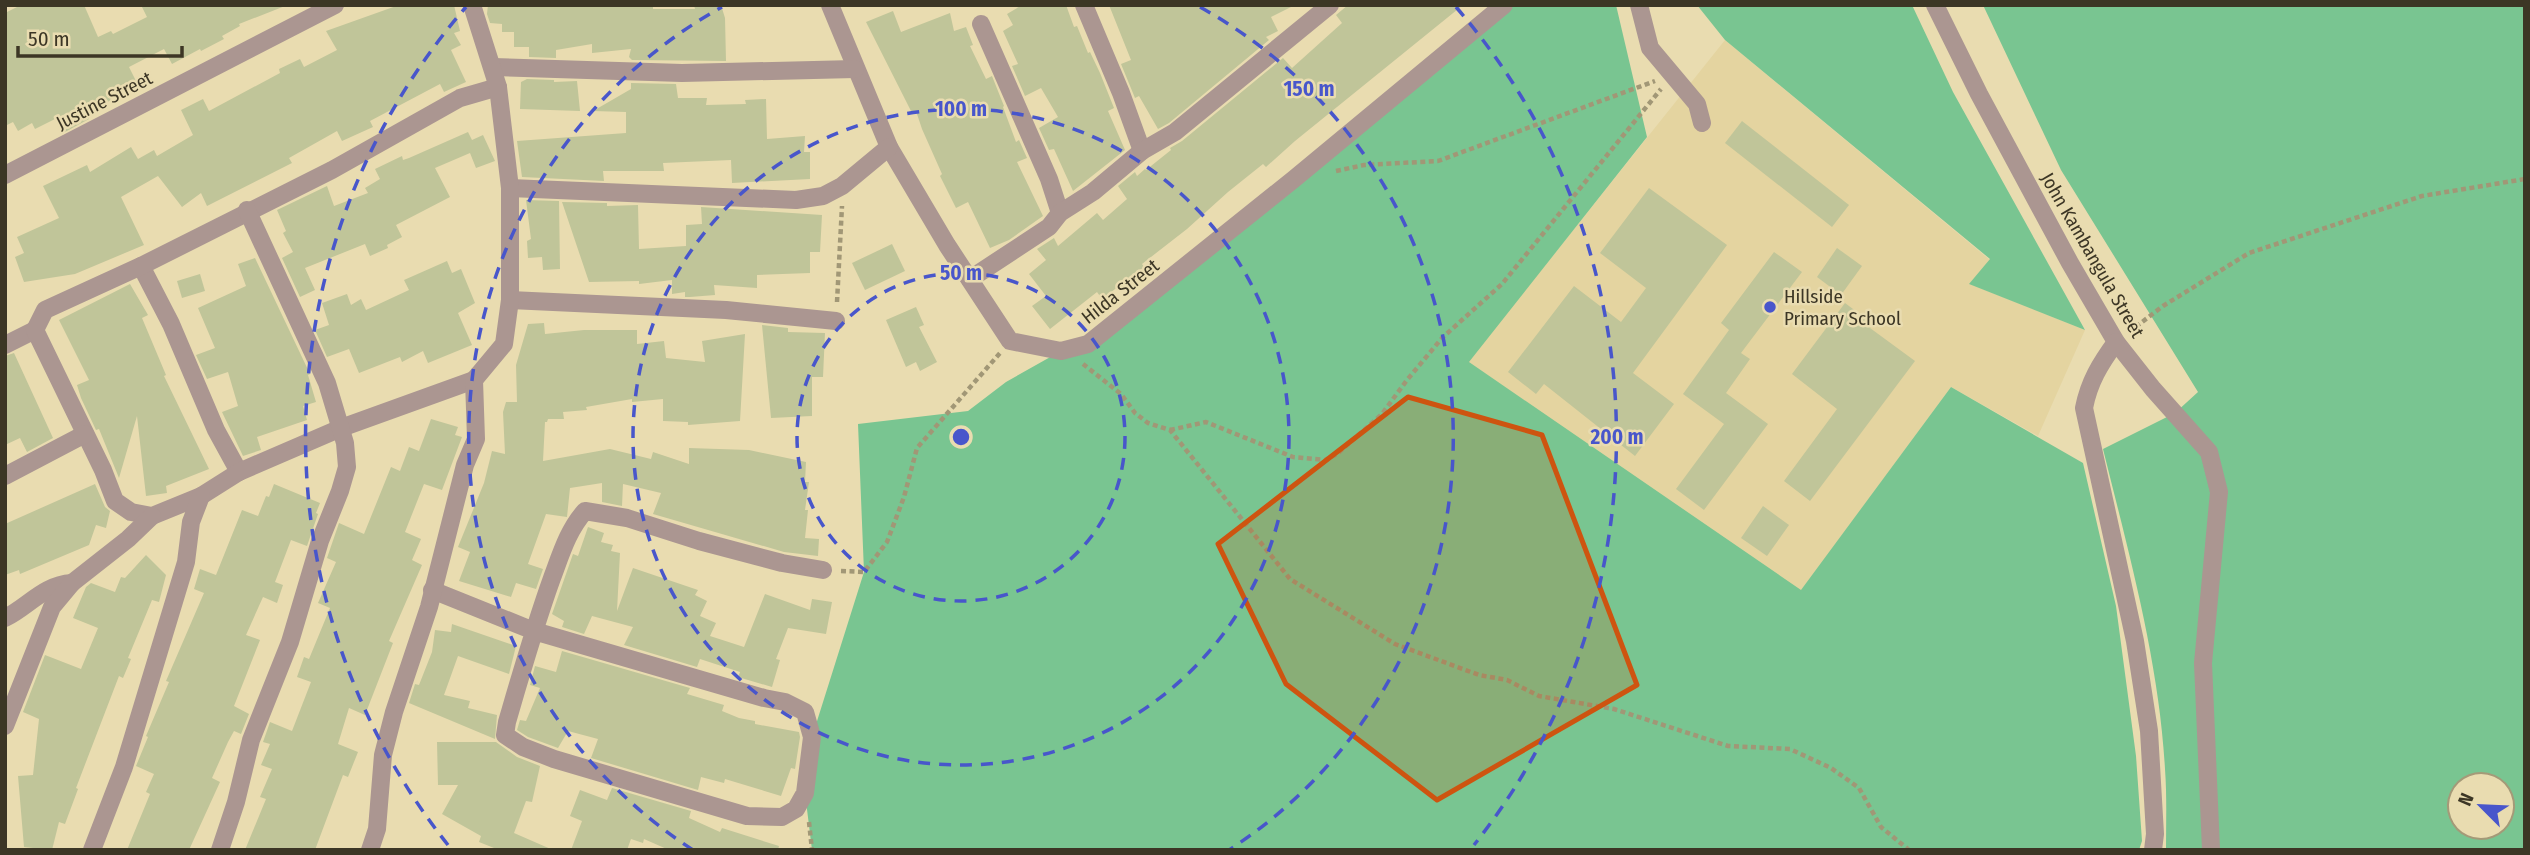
<svg xmlns="http://www.w3.org/2000/svg" width="2530" height="855" font-family="'Fira Sans Condensed',sans-serif">
  <rect width="100%" height="100%" fill="#e9dcb0"/>
  <path fill="#e4d4a0" d="M1725,40L1990,260L1970,284L2085,330L2038,436L1951,387L1801,591L1468,362Z"/>
  <g fill="#79c591" fill-rule="evenodd">
    <path d="M1504,5H1616L1647,137L1469,362L1801,590L1951,387L2083,463L2116,606L2136,756L2142,841L2139,850H812L805,793L812,737L864,572L858,424L968,411L1006,382L1061,351L1088,344Z"/>
    <path d="M1697,5H1912L1953,92L2085,330L1969,284L1990,259L1725,40Z"/>
    <path d="M1983,5H2525V850H2166C2166,823 2167,796 2165,769C2159,661 2129,554 2103,449L2175,413L2198,392L2061,170ZM2460,785H2502V827H2460Z"/>
  </g>
  <g fill="#c0c599">
    <path d="M21,5H84L98,37L111,31L113,34L147,17L141,5L285,6L239,24L240,26L222,36L224,39L201,51L200,49L172,64L164,49L129,67L139,87L86,112L89,119L65,132L57,118L35,129L32,123L18,131L13,122L5,126V13Z"/>
    <path d="M399,5H454L460,31L454,33L461,45L451,50L466,82L444,92L440,84L370,121L373,127L342,141L337,131L289,158L292,163L207,206L201,193L182,207L158,176L121,197L144,245L75,274L24,282L15,257L24,253L17,237L59,218L43,186L87,165L90,172L131,147L138,159L154,150L157,156L193,135L181,110L203,99L209,111L280,73L279,69L300,59L304,67L337,50L326,31Z"/>
    <path d="M488,5H653V9H695L694,5H721L725,18L726,61L632,60L629,57L631,49L592,53V44L556,50V58L529,57V47H514V32H502V24L490,23L487,14Z"/>
    <path d="M1022,5H1066L1074,27L1077,26L1088,53L1090,52L1100,73L1114,108L1108,111L1125,150L1073,191L1054,149L1049,150L1039,128L1058,117L1041,88L1025,96L1012,66L1018,64L1003,31L1013,25L1007,14Z"/>
    <path d="M1109,5H1295L1271,17L1278,31L1266,37L1269,40L1169,123L1158,129L1139,96L1135,98L1121,64L1131,60Z"/>
    <path d="M1348,5H1463L1295,141L1266,167L1263,164L1228,192L1187,229L1142,264L1144,267L1102,299L1097,292L1050,329L1032,306L1046,296L1029,274L1046,260L1037,249L1054,238L1058,246L1097,213L1103,220L1127,199L1118,186L1135,172L1137,176L1145,169L1146,170L1171,150L1170,148L1182,141L1283,58L1292,68L1342,23L1336,15Z"/>
    <path d="M893,11L901,32L950,13L954,31L966,27L973,45L970,46L986,79L992,76L1004,106L1003,107L1016,142L1019,140L1027,158L1017,162L1043,216L1009,240L990,248L968,202L956,208L940,176L942,174L922,129L916,111L912,113L866,22Z"/>
    <path d="M527,79L554,80V82L577,81L580,111L520,109L521,82Z"/>
    <path d="M631,83L676,84L678,98H707L706,105L746,104L745,100L766,99L767,139L805,136L804,152H810V179L732,183L731,160L663,163L664,171H603L604,181L522,177L517,141L626,133V112L593,111L631,89Z"/>
    <path d="M1742,121L1849,205L1832,227L1725,143Z"/>
    <path d="M468,132L472,140L483,135L495,161L476,168L470,153L435,168L450,197L396,225L402,237L387,245L388,248L370,256L365,244L305,268L315,290L300,297L282,258L293,252L283,233L286,231L277,210L327,186L334,206L368,193L365,188L380,179L375,169L402,156L403,160L409,158Z"/>
    <path d="M1649,188L1727,245L1633,373L1674,404L1635,456L1544,384L1536,394L1508,372L1574,286L1621,322L1646,288L1600,253Z"/>
    <path d="M526,200L559,201L560,269L543,270L542,257L528,258L527,241L531,239Z"/>
    <path d="M562,202L607,203V206L638,205L639,249L686,246V225L702,224L701,207L822,215L820,252H810V273L757,275V288L714,285L715,295L690,297H685V292L672,294V280L639,284V281L589,282Z"/>
    <path d="M892,244L905,271L865,290L852,263Z"/>
    <path d="M1837,248L1862,266L1841,295L1817,277Z"/>
    <path d="M1774,252L1802,272L1741,353L1750,359L1726,393L1768,424L1704,510L1676,489L1724,424L1683,394L1729,330L1721,323Z"/>
    <path d="M255,258L310,374L308,375L316,402L303,406L307,420L257,437L261,450L243,456L222,412L238,406L228,372L207,379L196,355L215,348L198,308L246,286L238,264Z"/>
    <path d="M447,261L452,273L461,269L475,303L458,313L472,345L428,363L423,351L402,362L400,357L359,373L349,349L327,357L315,330L329,325L322,303L347,294L351,305L361,299L366,310L409,290L404,280Z"/>
    <path d="M200,274L205,291L182,298L177,281Z"/>
    <path d="M130,284L148,315L142,318L166,375L164,376L209,469L166,486L167,493L146,496L137,416L119,478L99,429L96,430L81,398L77,385L89,380L59,320Z"/>
    <path d="M1845,303L1873,324L1870,328L1915,361L1810,501L1784,481L1837,409L1792,374Z"/>
    <path d="M916,307L924,325L919,327L937,362L920,371L916,362L906,367L886,320Z"/>
    <path d="M544,323L545,334L584,330H637V344L664,341L666,358L705,362L702,341L745,334L740,421L688,425V422L663,421V399L632,402V399L586,407L587,410L563,412L564,419H548L547,422H545L543,461L610,449L651,459L653,452L689,464V448L749,450L806,462L805,482H809L805,510H808L805,538L819,539L818,556L784,552L653,514L661,493L623,484L622,506L602,502V483L570,488L567,517L546,514L528,564L543,569L536,589L516,583L511,597L459,581L470,552L458,547L484,483L492,451L505,454L503,412L506,402H517L516,365L528,324Z"/>
    <path d="M762,325L788,328V332L825,333L823,377H812V416L771,418Z"/>
    <path d="M14,353L53,438L27,452L20,438L5,445V356Z"/>
    <path d="M431,419L458,427L455,435L462,437L442,490L424,484L405,532L421,539L412,560L422,565L389,641L393,643L365,715L349,708L338,744L358,752L348,777L343,775L315,850H245L266,799L260,797L272,769L261,765L270,744L263,742L270,722L292,731L311,682L297,677L304,657L309,659L330,608L318,603L336,562L327,558L339,523L364,534L391,467L400,471L409,447L419,451Z"/>
    <path d="M95,484L105,507L110,511L106,528L96,525L89,545L20,574L19,570L5,575V524Z"/>
    <path d="M274,484L320,503L316,513L318,514L307,546L291,540L275,582L283,585L277,603L263,597L246,635L260,640L234,706L249,714L241,734L234,731L228,742L212,778L220,782L189,850H127L150,794L146,792L154,774L136,766L148,737L146,736L169,682L166,681L204,593L194,589L200,569L216,575L242,510L258,516L266,496L269,497Z"/>
    <path d="M1763,506L1789,525L1767,556L1741,538Z"/>
    <path d="M588,527L604,533L601,542L613,545L611,551L620,553L617,611L633,568L698,590L695,595L707,601L700,616L716,623L710,636L744,647L765,594L810,610L812,599L832,602L826,634L788,628L776,659L780,660L772,687L738,677L740,672L700,659L697,667L624,645L633,627L592,616L584,634L562,627L564,621L552,614L573,554L578,556Z"/>
    <path d="M146,555L166,575L159,602L152,600L128,658L131,659L123,678L119,676L76,788L78,789L65,824L59,822L52,850L24,847L18,776L33,775L39,719L23,712L45,655L81,669L98,628L73,618L86,587L91,583L115,592L121,577L125,578Z"/>
    <path d="M452,624L516,646L509,674L458,656L444,695L470,701L468,708L497,715L495,739L409,703L415,684L419,685L432,652L435,630L451,632Z"/>
    <path d="M562,651L690,688L687,694L724,705L722,711L739,718L755,721V724L799,732L800,737L795,769L791,768L781,796L725,779L724,783L701,777L698,790L591,758L598,739L568,731L558,748L528,737L517,730L520,720L526,721L540,688L530,685L535,666L556,672Z"/>
    <path d="M437,742H496L517,757L540,766L532,802L526,801L514,833L553,850H499L479,842L481,836L442,814L458,785H438Z"/>
    <path d="M612,788L691,811L689,818L720,832L722,828L779,846L778,850H669L644,839L643,843L631,839L627,850H571L582,821L570,816L580,790L607,800Z"/>
  </g>
  <g fill="none" stroke-linecap="round" stroke-linejoin="round">
    <g stroke="#a19776" stroke-width="4.5" stroke-dasharray="5 3.5" stroke-linecap="butt">
      <path d="M1336,171L1364,165L1438,161L1655,81"/>
      <path d="M837,302L842,206"/>
      <path d="M2129,332L2163,306L2249,253L2422,196L2525,179"/>
      <path d="M1083,364L1121,394L1135,413L1148,423L1170,430L1290,579L1395,644L1479,675L1507,680L1539,696L1614,709L1728,746L1790,749L1831,768L1859,788L1881,827L1909,850"/>
      <path d="M1170,430L1206,422L1293,457L1325,460L1337,454L1382,414L1407,380L1442,338L1502,284L1661,89"/>
      <path d="M841,571L864,572L887,542L904,497L917,448L1000,353"/>
      <path d="M809,822L812,850"/>
    </g>
    <g stroke="#ab9691" stroke-width="18">
      <path d="M830,5L889,147L947,245L1010,341L1061,351L1088,344L1294,179L1504,5"/>
      <path d="M1084,5L1121,93L1142,151"/>
      <path d="M1639,5L1650,48L1697,104L1702,123"/>
      <path d="M1935,5L1979,94L2070,263L2116,342L2153,389L2209,452L2219,492L2203,663L2211,850"/>
      <path d="M981,24L1049,179L1060,213"/>
      <path d="M493,67L682,73L855,69"/>
      <path d="M5,175L335,5"/>
      <path d="M510,188L796,200L823,196L842,186L889,147"/>
      <path d="M141,266L171,324L216,430L239,472"/>
      <path d="M970,279L1049,227L1060,213L1093,192L1142,151L1175,132L1330,5"/>
      <path d="M510,300L726,310L836,321"/>
      <path d="M2116,342C2100,364 2089,382 2084,408L2135,641L2149,731L2155,834L2153,850"/>
      <path d="M5,345L35,330"/>
      <path d="M474,380L341,428L239,472L201,496L152,516L131,512L115,501L103,470L35,330L45,310L141,266L332,170L460,98L498,87"/>
      <path d="M5,476L85,434"/>
      <path d="M432,590L534,631L764,698L785,702L805,712L812,737L805,793L796,809L782,817L747,816L554,759L523,747L505,735L507,722C521,674 535,625 552,578C561,554 568,530 585,511L627,518L699,541L782,563L823,570"/>
      <path d="M5,618C29,606 43,585 72,583"/>
      <path d="M5,726L52,607L72,583L128,539L152,516"/>
      <path d="M92,850L124,767L186,562L191,522L201,496"/>
      <path d="M220,850L236,802L251,740L290,642L320,541L340,491L347,467L345,443L327,383L247,210"/>
      <path d="M370,850L377,829L383,755L394,712L429,607L465,465L476,439L474,380L504,344L510,300V188L498,87L472,5"/>
    </g>
  </g>
  <path fill="#ce5410" fill-opacity="0.2" stroke="#ce5410" stroke-width="5" stroke-linejoin="round" d="M1408,397L1542,435L1637,685L1437,800L1286,684L1218,544Z"/>
  <g fill="none" stroke="#4856cb" stroke-width="3.5" stroke-dasharray="12 9">
    <circle cx="961" cy="437" r="164"/>
    <circle cx="961" cy="437" r="328"/>
    <path d="M693 850A492 492 0 0 1 722 7M1200 7A492 492 0 0 1 1229 850"/>
    <path d="M448 845A656 656 0 0 1 466 7M1456 7A656 656 0 0 1 1474 845"/>
  </g>
  <circle fill="#4856cb" stroke="#e9dcb0" stroke-width="2.5" cx="1770" cy="307" r="7"/>
  <g text-anchor="middle" stroke-width="5" stroke-linejoin="round" paint-order="stroke">
    <g font-size="19" fill="#3c3625" stroke="#e9dcb0">
      <text transform="translate(104 100) rotate(-27)" y="7">Justine Street</text>
      <text transform="translate(2093 255) rotate(60)" y="7">John Kambangula Street</text>
      <text transform="translate(1120 291) rotate(-38)" y="7">Hilda Street</text>
    </g>
    <g font-size="19" fill="#3c3625" stroke="#e9dcb0" text-anchor="start">
      <text x="1784" y="303">Hillside<tspan x="1784" dy="22">Primary School</tspan></text>
    </g>
  </g>
  <circle cx="961" cy="437" r="10" fill="#4856cb" stroke="#e9dcb0" stroke-width="3.5"/>
  <g font-size="21" text-anchor="middle" font-weight="bold" fill="#4856cb" stroke="#e9dcb0" stroke-width="5" stroke-linejoin="round" paint-order="stroke">
    <text x="1309" y="96">150 m</text>
    <text x="961" y="116">100 m</text>
    <text x="961" y="280">50 m</text>
    <text x="1617" y="444">200 m</text>
  </g>
  <rect width="2530" height="855" fill="none" stroke="#3c3625" stroke-width="14"/>
  <g transform="translate(2481 806) rotate(294)"><circle r="33" fill="#e9dcb0" stroke="#a49a78" stroke-width="2"/>
  <path d="M0-5L12 26L0 18L-12 26Z" fill="#4856cb"/>
  <text y="-10" font-size="19" font-weight="bold" text-anchor="middle" fill="#3c3625">N</text>
  </g>
  <path d="M18 46v10h164v-10" fill="none" stroke="#3c3625" stroke-width="3.5"/>
  <text x="28" y="46" font-size="21" fill="#3c3625" stroke="#e9dcb0" stroke-width="5" paint-order="stroke">50 m</text>
</svg>
